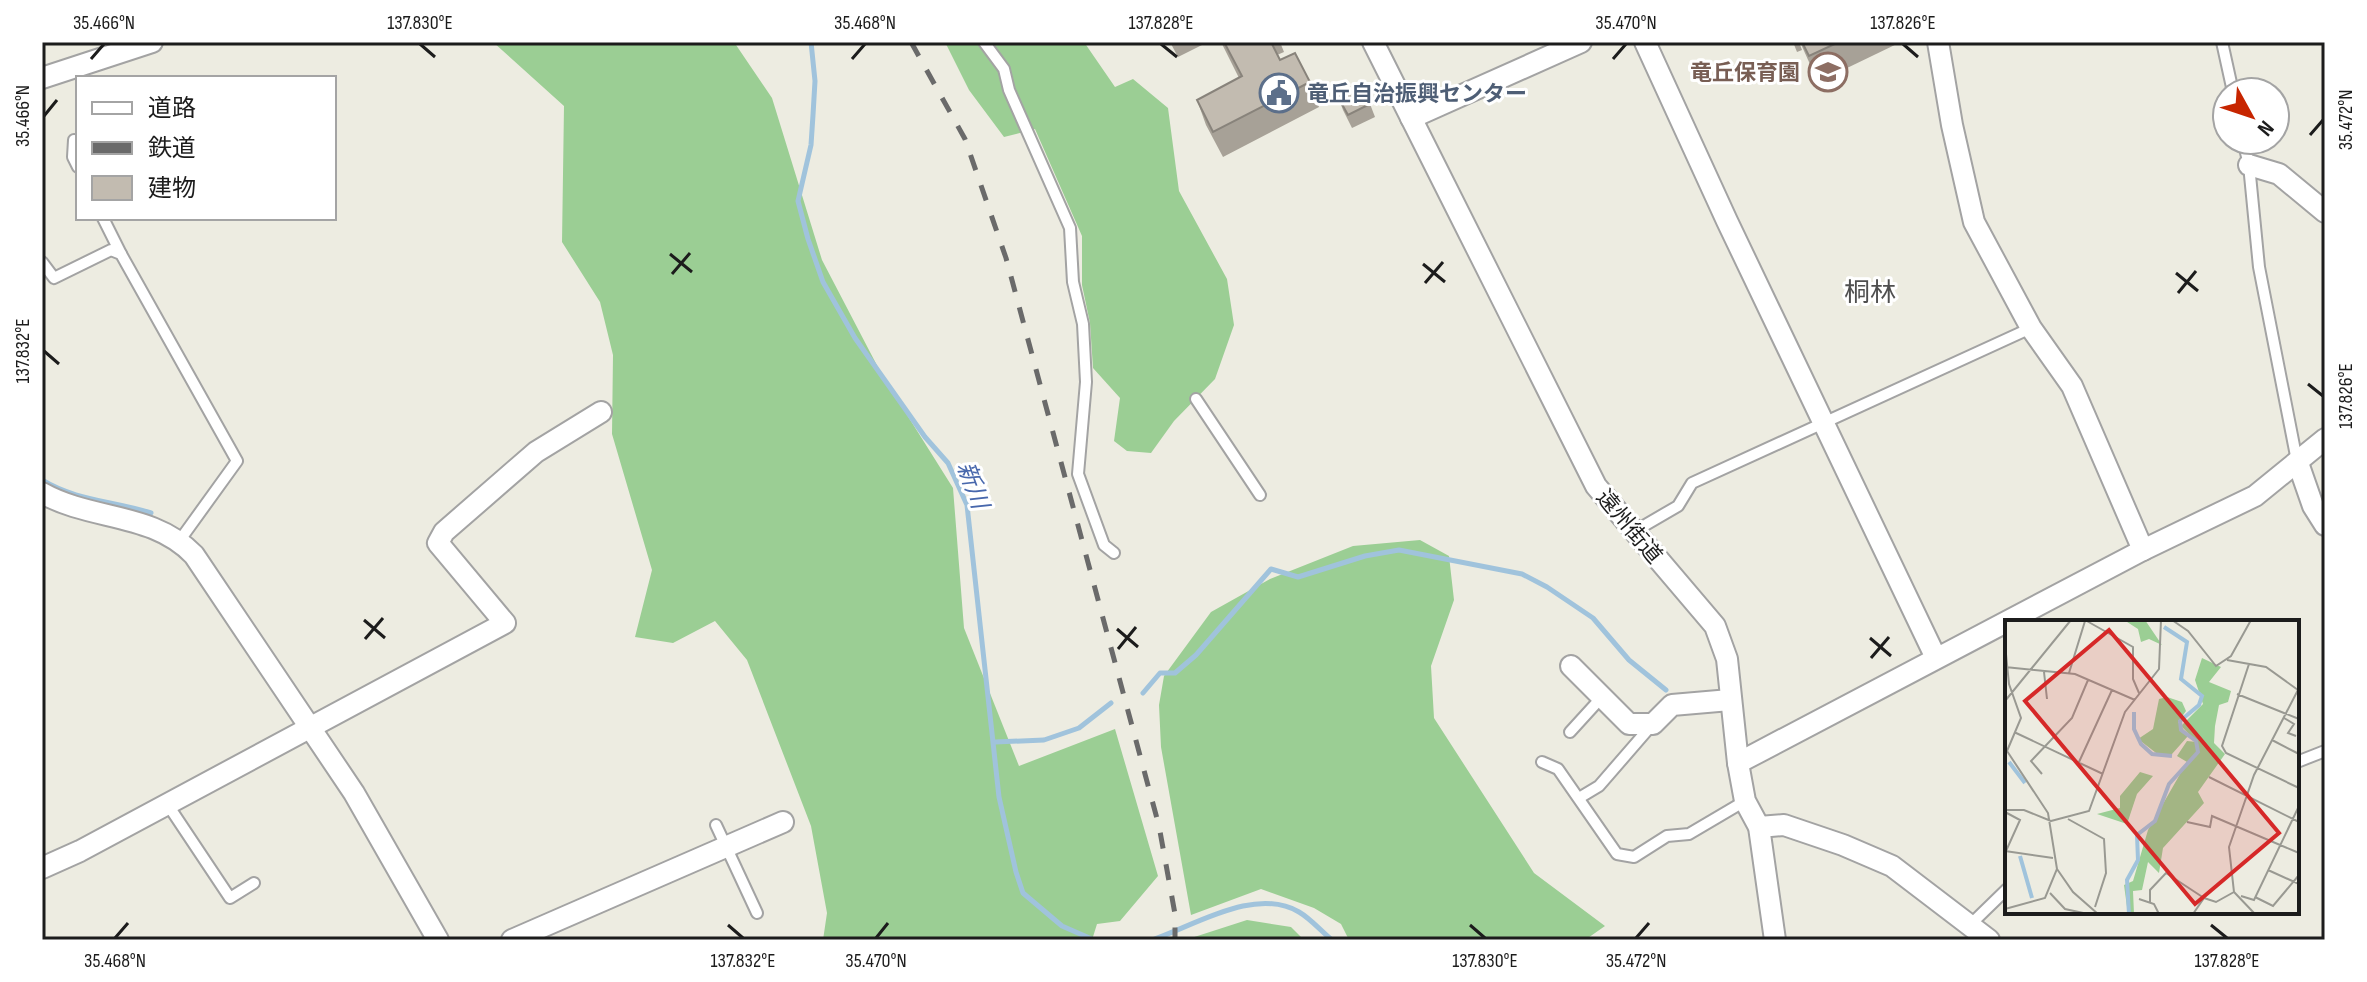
<svg xmlns="http://www.w3.org/2000/svg" width="2367" height="982" font-family="'Sofia Sans Condensed','Noto Sans JP',sans-serif">
  <rect width="100%" height="100%" fill="#edece1"/>
  <g fill="#9bce94">
    <path d="M493,42H734L772,98L822,260L882,375L953,488L964,628L1019,766L1115,729L1158,876L1120,921L1097,924L1092,940H823L827,913L811,826L747,660L715,621L673,643L635,637L652,570L612,434L613,355L600,302L562,242L564,106Z"/>
    <path d="M945,42H1084L1115,87L1133,79L1168,108L1179,191L1227,279L1234,325L1215,379L1174,421L1151,453L1127,451L1114,441L1120,398L1093,368L1090,323L1082,285V236L1035,129L1004,137L969,90Z"/>
    <path d="M1420,540L1449,556L1454,600L1431,666L1434,718L1534,873L1605,926L1585,940H1349L1341,924L1314,908L1261,889L1191,915L1161,747L1159,705L1164,676L1211,612L1270,579L1353,546Z"/>
    <path d="M1247,920L1291,927L1304,940H1185Z"/>
  </g>
  <g fill="none" stroke-linecap="round" stroke-linejoin="round">
    <g stroke="#a0c3dc" stroke-width="5">
      <path d="M811,42L815,81L813,115L811,145L798,201L808,239L823,282L855,338L925,437L948,463L967,505L999,797L1016,872L1023,893L1062,926L1094,940"/>
      <path d="M42,480C76,501 114,501 151,513"/>
      <path d="M1143,693L1160,673H1175L1196,655L1271,569L1298,577L1365,556L1399,550L1522,574L1547,587L1593,618L1629,660L1666,690"/>
      <path d="M995,742L1044,740L1079,728L1111,703"/>
      <path d="M1152,940C1194,926 1255,886 1299,912C1311,919 1321,931 1332,940"/>
    </g>
    <defs>
      <g id="lane">
        <path d="M984,42L1004,69L1009,90L1070,228L1073,282L1083,324L1086,382L1078,474L1104,545L1114,553"/>
        <path d="M2222,42L2233,92"/>
        <path d="M74,140L73,157L78,167"/>
        <path d="M2243,140L2249,165L2259,267L2297,461"/>
        <path d="M103,218L121,254"/>
        <path d="M42,262L54,278L111,250L121,254L237,461L180,540"/>
        <path d="M1196,399L1260,495"/>
        <path d="M1635,531L1678,506L1692,483L2031,328"/>
        <path d="M1570,732L1601,698"/>
        <path d="M1542,762L1558,769L1617,854L1634,857L1667,836L1689,834L1745,801"/>
        <path d="M2297,762L2325,751"/>
        <path d="M1579,798L1599,786L1651,726"/>
        <path d="M168,805L230,898L254,883"/>
        <path d="M716,825L757,913"/>
        <path d="M1971,924L2007,889"/>
      </g>
      <g id="street">
        <path d="M1373,42L1596,486L1715,626L1727,659L1738,763L1745,801L1759,827L1775,940"/>
        <path d="M1645,42L1727,221L1936,658"/>
        <path d="M1938,42L1952,125L1974,222L2031,328L2072,386L2143,550"/>
        <path d="M42,78L152,42"/>
        <path d="M1411,118L1581,42"/>
        <path d="M2249,165L2279,174L2325,212"/>
        <path d="M2298,463L2313,506L2325,525"/>
        <path d="M42,493C92,521 153,512 194,555L354,793L438,940"/>
        <path d="M1571,666L1629,724H1653L1672,705L1730,700"/>
        <path d="M1738,763L2143,550L2255,496L2325,439"/>
        <path d="M1759,827L1784,825L1843,845L1892,866L1989,940"/>
        <path d="M42,868L80,851L505,623L438,543L444,532L536,452L601,412"/>
        <path d="M512,940L783,822"/>
      </g>
    </defs>
    <use href="#lane" stroke="#a3a3a3" stroke-width="14"/>
    <use href="#street" stroke="#a3a3a3" stroke-width="24"/>
    <use href="#lane" stroke="#fff" stroke-width="10"/>
    <use href="#street" stroke="#fff" stroke-width="20"/>
    <path stroke="#6a6a6a" stroke-width="5" stroke-dasharray="16 16" stroke-linecap="butt" d="M911,42L965,139L1006,258L1159,826L1175,914V940"/>
  </g>
  <g fill="#a7a197">
    <path d="M1170,42H1208L1178,57Z"/>
    <path d="M1221,42H1280L1284,52L1277,55L1280,60L1310,82L1319,107L1223,157L1206,125L1197,100L1239,78Z"/>
    <path d="M1793,42H1799L1802,50L1797,52Z"/>
    <path d="M1800,42H1901L1818,82Z"/>
    <path d="M1338,97L1370,104L1375,117L1352,128L1343,110Z"/>
  </g>
  <g fill="#c2bbb0" stroke="#88837b" stroke-width="2">
    <path d="M1224,42H1271L1280,60L1295,53L1310,82L1213,132L1197,100L1242,76Z"/>
    <path d="M1802,42H1839L1809,56Z"/>
    <path d="M1361,85L1370,104L1348,115L1338,97Z"/>
  </g>
  <path fill="none" stroke="#1c1c1c" stroke-width="3" d="M420,44L435,57M1161,44L1177,57M1903,44L1918,57M91,59L104,44M852,59L865,44M1613,59L1626,44M44,116L57,100M2310,135L2323,120M670,254L692,272M1423,264L1445,282M2176,273L2198,291M672,274L690,253M1425,283L1443,262M2178,293L2196,271M44,351L59,364M2308,384L2323,396M364,620L385,638M1117,629L1138,647M1870,638L1891,656M365,639L383,618M1118,649L1136,627M1871,658L1889,637M728,925L743,938M1470,925L1485,938M2211,925L2227,938M115,938L128,923M876,938L888,923M1636,938L1649,923"/>
  <defs>
    <symbol id="school-ring" viewBox="-11 -11 22 22"><circle r="9.5" fill="#fff" stroke="#8d6e63" stroke-width="1.5"/><path d="M0-5L7-2L0 1L-7-2ZM-4 1L0 2.5L4 1V4Q0 6-4 4Z" fill="#8d6e63"/></symbol>
    <symbol id="civic-ring" viewBox="-11 -11 22 22"><circle r="9.5" fill="#fff" stroke="#5c6f8a" stroke-width="1.5"/><path d="M-.6-6.5H3V-4.5H.6V-3L4-1V1h2V6H-6V1h2V-1L-.6-3ZM-1.2 2.5V6h2.4V2.5Z" fill="#5c6f8a"/></symbol>
  </defs>
  <g fill-rule="evenodd">
    <use href="#school-ring" x="1806" y="50" width="44" height="44"/>
    <use href="#civic-ring" x="1257" y="71" width="44" height="44"/>
  </g>
  <g text-anchor="middle" stroke-width="6" stroke-linejoin="round" paint-order="stroke">
    <g font-size="22" font-weight="bold" fill="#785e54" stroke="#fff" text-anchor="end">
      <text x="1800" y="80">竜丘保育園</text>
    </g>
    <g font-size="22" font-weight="bold" fill="#4e5e75" stroke="#fff" text-anchor="start">
      <text x="1307" y="101">竜丘自治振興センター</text>
    </g>
    <g font-size="22" fill="#1c1c1c" stroke="#fff">
      <text transform="translate(1630 526) rotate(50)" y="8">遠州街道</text>
    </g>
    <g font-size="24" font-style="italic" fill="#4767ac" stroke="#fff">
      <text transform="translate(973 485) rotate(70)" y="8">新川</text>
    </g>
    <g font-size="26" fill="#4f4f4f" stroke="#fff">
      <text x="1870" y="301">桐林</text>
    </g>
  </g>
  <g transform="translate(2005 620)">
    <rect width="294" height="294" fill="#edece1"/>
    <path d="M119,0H140L157,25L144,19L136,22L133,9ZM197,38L216,47L204,62L226,71L223,82L214,85L210,106L209,123L220,134L193,172L199,183L158,228L154,253L143,242L137,270L128,271L129,294H123L119,265L128,261L143,210L182,142L172,136L182,121L192,122L176,106L198,84L190,60ZM162,77L177,82L181,91L173,102L183,116L167,134L155,136L133,119L148,109L154,79ZM135,152L148,156L132,174L122,204L92,194L115,188V176Z" fill="#9bce94"/>
    <path fill="none" stroke="#a0c3dc" stroke-width="4" d="M129,92V109L136,124L147,134L167,136M4,142L20,163M15,236L27,278M124,294L122,260L133,240L132,215L150,201L164,164L193,132L191,121L176,110L175,101L194,85L197,76L176,59L182,22L159,7"/>
    <path fill="none" stroke="#999992" stroke-width="2" d="M80,0L128,27V59L134,73M167,0L183,11L211,46L226,36L246,0M0,24L4,64L16,98L2,131L43,193L52,249L40,278L0,289M222,40L261,47L293,70M244,44L217,126L221,133L294,168M0,47L70,54L130,80M39,52L42,79M64,53L80,1M232,74L294,99M0,81L66,0M279,98L289,104L283,113L291,116M9,112L98,154M267,120L294,134M74,142L107,70M37,154L26,141L67,98L83,60M204,157L294,202M0,190H19L46,201M0,192L15,200L1,231M63,199L99,219L101,253L90,287M46,201L84,191L120,92L154,49L156,0M182,202L205,207L207,196L294,233M0,231L48,238M52,249L68,272L93,294M263,250L294,264M45,273L60,289L83,294M236,276L249,280L294,186M250,277L268,286L294,255M134,279L149,284L154,294M145,282V270L161,253L199,278M188,294L199,278L211,282L229,272M250,294L229,272L224,227L249,155L294,68"/>
    <path fill="#d62828" fill-opacity="0.15" stroke="#d62828" stroke-width="4" d="M104,10L274,213L190,284L20,81Z"/>
    <rect width="294" height="294" fill="none" stroke="#1c1c1c" stroke-width="4"/>
  </g>
  <rect width="2367" height="982" fill="none" stroke="#ffffff" stroke-width="88"/>
  <rect x="76" y="76" width="260" height="144" fill="#ffffff" stroke="#a4a4a4" stroke-width="2"/>
  <rect x="92" y="102" width="40" height="12" fill="#ffffff" stroke="#a4a4a4" stroke-width="2"/>
  <text x="148" y="116" font-size="24" fill="#1c1c1c">道路</text>
  <rect x="92" y="142" width="40" height="12" fill="#6a6a6a" stroke="#a4a4a4" stroke-width="2"/>
  <text x="148" y="156" font-size="24" fill="#1c1c1c">鉄道</text>
  <rect x="92" y="176" width="40" height="24" fill="#c2bbb0" stroke="#a4a4a4" stroke-width="2"/>
  <text x="148" y="196" font-size="24" fill="#1c1c1c">建物</text>
  <g transform="translate(2251 116) rotate(130)"><circle r="38" fill="#ffffff" stroke="#a4a4a4" stroke-width="2"/>
  <path d="M0-6L14 30L0 20L-14 30Z" fill="#c72500"/>
  <text y="-12" font-size="22" font-weight="bold" text-anchor="middle" fill="#1c1c1c">N</text>
  </g>
  <rect x="44" y="44" width="2279" height="894" fill="none" stroke="#1c1c1c" stroke-width="3"/>
  <g font-size="20" text-anchor="middle" fill="#1c1c1c">
    <text x="104" y="29">35.466°N</text>
    <text x="420" y="29">137.830°E</text>
    <text x="865" y="29">35.468°N</text>
    <text x="1161" y="29">137.828°E</text>
    <text x="1626" y="29">35.470°N</text>
    <text x="1903" y="29">137.826°E</text>
    <text transform="translate(22 116) rotate(-90)" y="7">35.466°N</text>
    <text transform="translate(2345 120) rotate(-90)" y="7">35.472°N</text>
    <text transform="translate(22 351) rotate(-90)" y="7">137.832°E</text>
    <text transform="translate(2345 396) rotate(-90)" y="7">137.826°E</text>
    <text x="115" y="967">35.468°N</text>
    <text x="743" y="967">137.832°E</text>
    <text x="876" y="967">35.470°N</text>
    <text x="1485" y="967">137.830°E</text>
    <text x="1636" y="967">35.472°N</text>
    <text x="2227" y="967">137.828°E</text>
  </g>
</svg>
